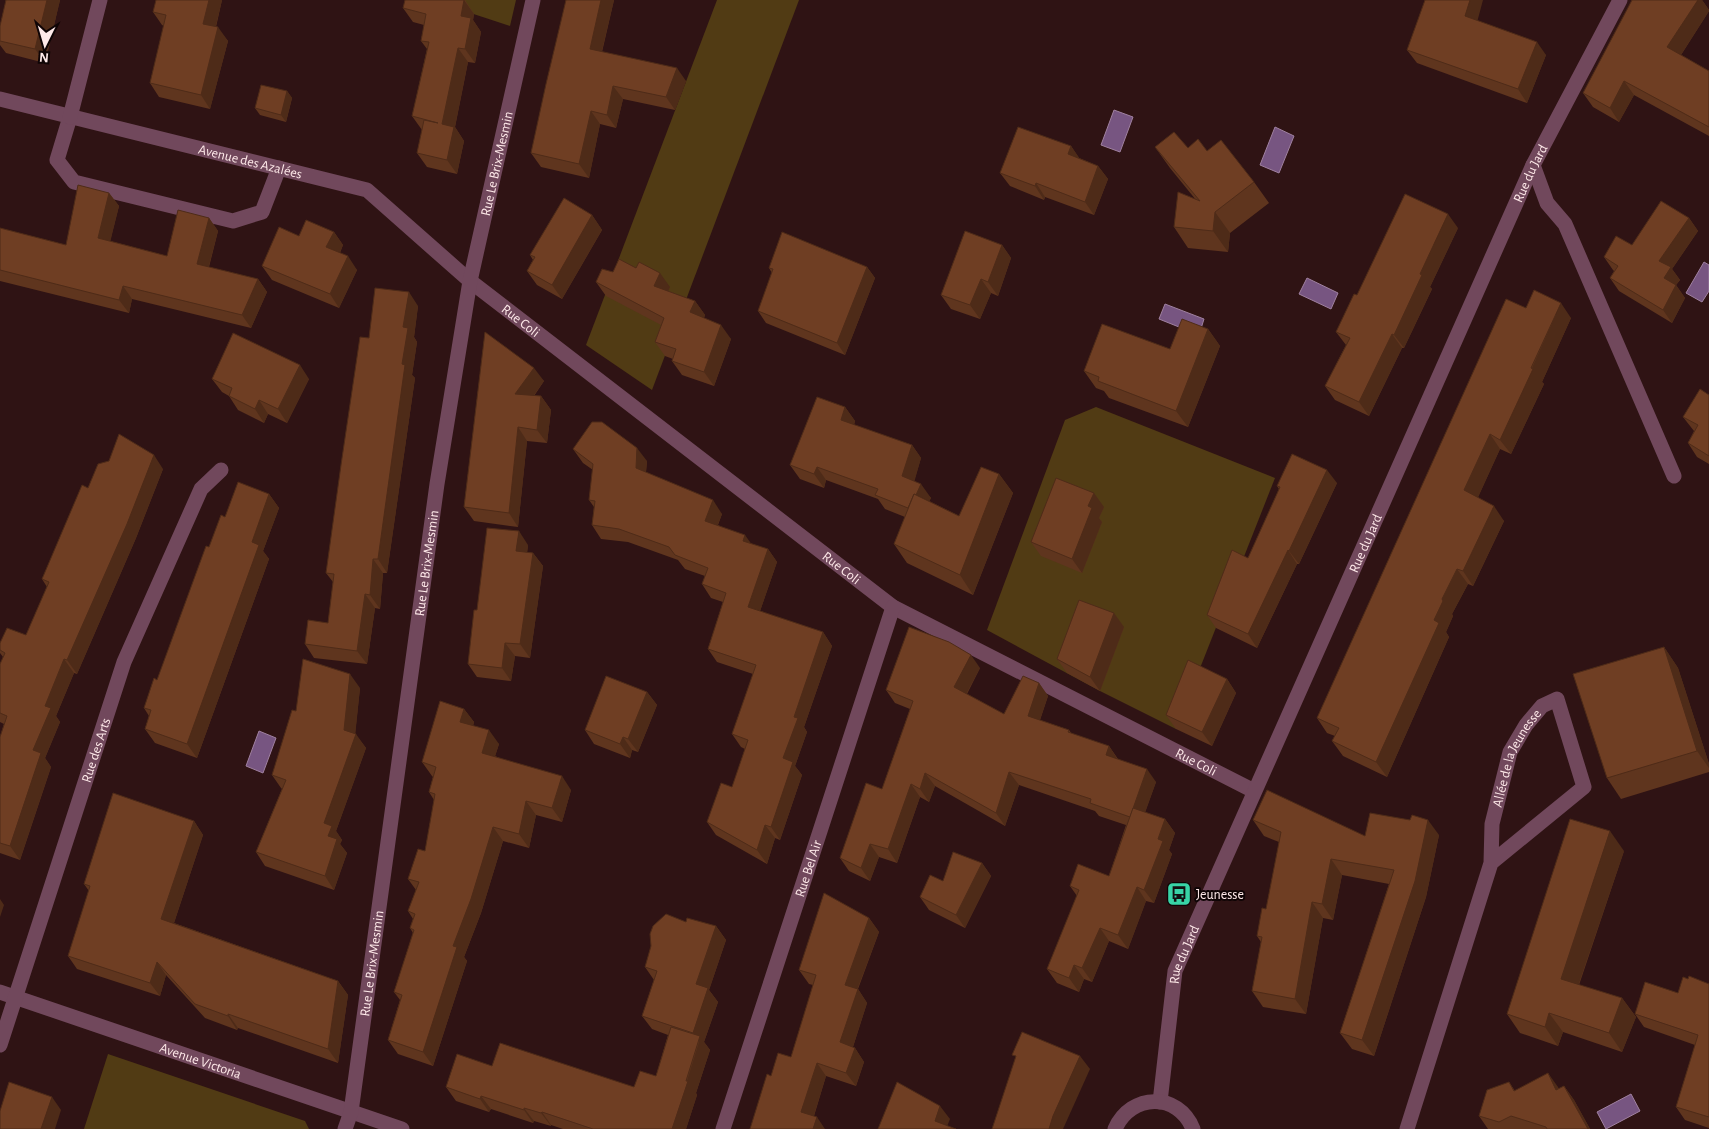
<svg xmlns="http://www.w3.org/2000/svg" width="1709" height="1129" font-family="'Alegreya Sans',sans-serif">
  <rect width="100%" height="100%" fill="#2f1314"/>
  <g fill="#513b14">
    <path d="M431,0H516L510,26Z"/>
    <path d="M717,0H799L652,390L586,345Z"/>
    <path d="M1096,407L1275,478L1176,729L1100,691L987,630L1065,420Z"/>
    <path d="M108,1054L305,1121L309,1129H84Z"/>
  </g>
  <g fill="#775581" stroke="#a081a0">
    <path d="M1114,110L1133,117L1120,152L1101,145Z"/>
    <path d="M1275,127L1294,136L1279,173L1260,165Z"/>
    <path d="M1704,262L1709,265V291L1702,302L1686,293Z"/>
    <path d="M1307,278L1338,293L1331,309L1299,294Z"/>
    <path d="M1165,304L1204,319L1199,335L1159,319Z"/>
    <path d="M259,731L276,738L263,773L246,766Z"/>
    <path d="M1631,1094L1640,1111L1606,1129L1597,1112Z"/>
  </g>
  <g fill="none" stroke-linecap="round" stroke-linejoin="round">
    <g stroke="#71485c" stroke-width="15">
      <path d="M70,117L57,160L74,182L233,221L262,212L279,168"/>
      <path d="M1533,165L1547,203L1565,224L1674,476"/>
      <path id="s1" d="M1407,1129L1491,863L1492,824L1510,752L1526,725L1542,706L1557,699L1584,787L1491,863"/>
    </g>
    <g stroke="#71485c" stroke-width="15">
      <path id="s2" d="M0,99L367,190L470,281L893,607L1254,791"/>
      <path d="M70,117L100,0"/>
      <path id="s3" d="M0,992L402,1129"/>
      <path id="s4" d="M0,1045L124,662L201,489L221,470"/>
      <path id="s5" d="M1160,1102L1175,971L1533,165L1620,0"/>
      <path id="s6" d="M345,1129L351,1112L437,484L470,281L533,0"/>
      <path id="s7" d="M723,1129L893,607"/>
      <path d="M1115,1129C1131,1093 1178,1092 1193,1129"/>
    </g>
  </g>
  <g fill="#5f351e">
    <path d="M6,0H60L45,63L6,53L0,45V26Z"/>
    <path d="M222,0L216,27L228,41L210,109L159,97L150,83L164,26L162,25L153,12Z"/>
    <path d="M465,0L474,14L473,20L481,32L475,63L468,62L455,127L464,141L457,174L427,167L417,153L422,130L412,116L427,49L421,41L424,25L413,22L403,8Z"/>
    <path d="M566,0H614L602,52L686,81L675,110L623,99L616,128L600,124L589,178L541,167L531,153Z"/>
    <path d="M1702,0L1709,10V11L1681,55L1709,71V136L1634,95L1619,122L1593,107L1583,93Z"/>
    <path d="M1477,21L1546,55L1527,103L1417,63L1407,50Z"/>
    <path d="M287,91L292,98L286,122L260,115L255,108Z"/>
    <path d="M1071,146L1079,158L1098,166L1108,179L1094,215L1045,197L1044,200L1010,186L1000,173Z"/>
    <path d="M1155,147L1188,148L1207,151L1254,182L1269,203L1230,233L1228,252L1188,248L1174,227L1196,200L1170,168Z"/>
    <path d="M109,193L119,206L110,241L167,256L209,218L218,231L209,267L258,279L267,292L251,328L132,299L129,313L0,281V228L66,245Z"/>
    <path d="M592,215L602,230L562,299L537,285L527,271L533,260L530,255Z"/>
    <path d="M1689,218L1698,231L1672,269L1680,280L1676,285L1685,298L1672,323L1619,291L1610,278L1614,271L1613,270L1604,257L1632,245Z"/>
    <path d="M1458,228L1430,287L1432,289L1404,348H1402L1369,416L1335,400L1325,386L1346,345L1336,332L1357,295Z"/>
    <path d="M334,232L343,245L340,253L357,270L339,308L272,280L262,266L299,236Z"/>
    <path d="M1002,245L1011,258L998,296L991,293L980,319L951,309L941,295Z"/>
    <path d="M867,267L875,278L845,355L766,323L758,311L772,273L769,268Z"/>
    <path d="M613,272L670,287L668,291L695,301L705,315L704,318L731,339L714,386L682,375L672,361L673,359L665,356L655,342L661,325L606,296L596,282Z"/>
    <path d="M418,306L414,337L417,342L412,375L415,378L387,573H383L380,609L375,608L367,664L314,658L305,644L328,623L333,582L326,573L369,338Z"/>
    <path d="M1526,308L1571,318L1542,382L1544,384L1511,454L1500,449L1478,497L1504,521L1473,586L1468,584L1452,614L1453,616L1446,632L1449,637L1387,777L1343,756L1332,741L1335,736L1327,733L1317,718Z"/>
    <path d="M1208,329L1220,346L1188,427L1109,398L1104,391L1096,388L1084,371L1170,349Z"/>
    <path d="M485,332L544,381L534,396H541L551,410L547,443L527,441L518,527L474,521L464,507Z"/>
    <path d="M212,379H309L287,423L268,414L264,423L238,410L229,396L222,392Z"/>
    <path d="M1709,395V464L1697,457L1688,443L1694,431L1683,417Z"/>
    <path d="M845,407L855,421L854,425L912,445L921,458L914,481L931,498L929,501L959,516L999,474L1013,493L973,595L907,563L894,544L905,517L885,509L878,499L826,480L824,488L800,479L790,465Z"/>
    <path d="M573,449L647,461L646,472L722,514L718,525L750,543L768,549L777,562L760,611L823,632L832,646L804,727L807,732L795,766L802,775L780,840L775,838L767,864L716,835L707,822L732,787L745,749L741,747L732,734L753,674L717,662L708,649L723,602L711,598L702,584L705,576L685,569L678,560L628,542L601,539L592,525L594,507L589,500L593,470L583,463Z"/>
    <path d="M163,469L136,538L77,674L74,673L56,716L60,722L45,758L51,767L20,860L0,853V737L4,724L0,722V664L3,657L0,653V643L26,635L47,587L42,579L88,488Z"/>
    <path d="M1337,483L1299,564H1297L1257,648L1216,628L1207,615L1248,558L1279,489L1277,486Z"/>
    <path d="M269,494L279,508L263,551L269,559L197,758L155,743L145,729L149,716L144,708L157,680L209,547L225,517Z"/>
    <path d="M1104,507L1099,518L1102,522L1082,573L1041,556L1031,542Z"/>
    <path d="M528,545L527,552L533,553L543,566L530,658L515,656L511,681L477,677L468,664L477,610Z"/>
    <path d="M1124,627L1100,691L1067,673L1057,659Z"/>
    <path d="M1664,647L1678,668L1709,764V772L1621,799L1607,778Z"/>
    <path d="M980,668L967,694L1004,714L1039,683L1048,696L1040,720L1069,730L1072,734L1109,746L1118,759L1156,782L1145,812L1165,819L1175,833L1169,850L1172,854L1154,903L1146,901L1128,949L1109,941L1092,982L1084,979L1079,992L1057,983L1047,969L1077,896L1070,886L1109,876L1126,825L1099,816L1095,811L1019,785L1005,826L935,786L929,802L920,797L897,863L879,857L870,881L849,871L840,858L882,789L910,709L895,703L886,690Z"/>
    <path d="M1227,679L1236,693L1212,746L1176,729L1166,715Z"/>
    <path d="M360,688L355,734L366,748L336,831L342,840L340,844L347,853L334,890L265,866L256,852L282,789L281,788L272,775Z"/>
    <path d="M647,692L657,705L638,752L632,750L630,758L594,744L585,730Z"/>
    <path d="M464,709L474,722L473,726L499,744L495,756L571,790L562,822L536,815L529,848L503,841L481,913L464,957L467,961L433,1066L398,1054L388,1040L400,1000L394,992L413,933L410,928L413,919L408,911L416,890L408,879L425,851L434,800L429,792L433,777L432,776L422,762Z"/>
    <path d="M1253,820L1365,836L1439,835L1426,897L1374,1056L1352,1049L1340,1033L1389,884L1342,875L1333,920L1323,918L1306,1014L1263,1007L1252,991L1261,942L1257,936L1266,909L1279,842L1264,836Z"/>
    <path d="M194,821L203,835L174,923L338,981L348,995L338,1063L238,1028L237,1030L205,1018L166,975L160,996L77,969L68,956L89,891L84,884Z"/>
    <path d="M1624,851L1579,985L1622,998L1636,1017L1622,1052L1563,1032L1558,1046L1520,1033L1507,1014Z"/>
    <path d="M982,863L991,876L965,928L929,910L920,897L943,881Z"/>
    <path d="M869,918L879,932L858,989L867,1003L853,1047L855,1048L864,1062L856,1086L826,1076L814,1116L771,1076L791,1057L813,985L809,984L799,970Z"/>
    <path d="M686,922L716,926L726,940L709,990L718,1002L704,1042L710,1050L696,1093L697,1095L686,1129H563L551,1125V1126L534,1121L533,1123L491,1109L489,1112L456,1101L446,1087L492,1066L634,1087L656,1076L668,1035L652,1029L642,1016L654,980L645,967Z"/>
    <path d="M1688,979L1709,984V1128L1685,1120L1676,1107L1695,1045L1644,1027L1635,1014L1678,993Z"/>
    <path d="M1509,1082L1515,1091L1558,1089L1564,1086L1574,1100L1590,1129H1488L1479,1116Z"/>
  </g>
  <g fill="#4e2b18">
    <path d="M47,0H60L45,63L35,49Z"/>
    <path d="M209,0H222L213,38L203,24Z"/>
    <path d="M464,0L474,14L473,20L481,32L475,63L465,49L461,16Z"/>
    <path d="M601,0H614L599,63L590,49Z"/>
    <path d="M1470,0H1483L1475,30L1465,16Z"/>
    <path d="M1698,0H1702L1709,10V11L1677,61L1667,47Z"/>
    <path d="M218,27L228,41L210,109L201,95Z"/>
    <path d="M1537,42L1546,55L1527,103L1518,89Z"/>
    <path d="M458,48L468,62L455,127L464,141L457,174L447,160L442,124Z"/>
    <path d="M677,68L686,81L675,110L666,97Z"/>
    <path d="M1624,81L1634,95L1619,122L1610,108Z"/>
    <path d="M613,86L623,99L616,128L607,115Z"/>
    <path d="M287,91L292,98L286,122L281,115Z"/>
    <path d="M591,111L600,124L589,178L579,164Z"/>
    <path d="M1071,146L1080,159L1068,154Z"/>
    <path d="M1098,166L1108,179L1094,215L1085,202Z"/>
    <path d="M1036,183L1045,197L1044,200L1035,186Z"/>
    <path d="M109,193L119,206L108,251L98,238Z"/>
    <path d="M1215,212L1230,233L1228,252L1213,231Z"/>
    <path d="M1448,214L1458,228L1430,287L1432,289L1404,348L1394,335L1420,274Z"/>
    <path d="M592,215L602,230L562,299L552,285Z"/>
    <path d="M209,218L218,231L206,277L197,264Z"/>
    <path d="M1689,218L1698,231L1672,269L1680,280L1676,285L1685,298L1672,323L1663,310L1659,261Z"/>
    <path d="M334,232L343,245L336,261L326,247Z"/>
    <path d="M1002,245L1011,258L998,296L988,282Z"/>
    <path d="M348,256L357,270L339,308L330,294Z"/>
    <path d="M867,267L875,278L845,355L837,343Z"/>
    <path d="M660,273L670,287L664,301L654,286Z"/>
    <path d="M258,279L267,292L251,328L242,315Z"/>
    <path d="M981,279L991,293L980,319L970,305Z"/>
    <path d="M123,286L132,299L129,313L119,300Z"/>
    <path d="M409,292L418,306L414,337L417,342L412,375L415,378L387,573L378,559L402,364L403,327Z"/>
    <path d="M695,301L705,315L700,327L690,312Z"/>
    <path d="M1561,303L1571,318L1542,382L1544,384L1511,454L1500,440Z"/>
    <path d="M721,325L731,339L714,386L704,372Z"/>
    <path d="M1208,329L1220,346L1188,427L1176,411Z"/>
    <path d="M1392,334L1402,348L1369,416L1359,402Z"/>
    <path d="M300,365L309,379L287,423L278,409Z"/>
    <path d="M534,368L544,381L525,408L515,394Z"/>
    <path d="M541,396L551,410L547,443L537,430Z"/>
    <path d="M259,400L268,414L264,423L255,409Z"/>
    <path d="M845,407L855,421L851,434L841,420Z"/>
    <path d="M518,427L527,441L518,527L509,513Z"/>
    <path d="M1490,434L1500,449L1475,504L1464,490Z"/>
    <path d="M912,445L921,458L912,490L902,476Z"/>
    <path d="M637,448L647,461L645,482L636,468Z"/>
    <path d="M154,455L163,469L136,538L77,674L67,660Z"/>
    <path d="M817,467L826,480L824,488L814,474Z"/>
    <path d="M1327,470L1337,483L1299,564L1289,551Z"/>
    <path d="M999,474L1013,493L973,595L960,575Z"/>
    <path d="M921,484L931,498L919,523L910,509Z"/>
    <path d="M1094,493L1104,507L1099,518L1102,522L1082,573L1072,559L1088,506Z"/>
    <path d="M269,494L279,508L263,551L269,559L197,758L187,744L252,542Z"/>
    <path d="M713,500L722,514L714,534L705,521Z"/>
    <path d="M1494,506L1504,521L1473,586L1463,571Z"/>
    <path d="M519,531L528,545L526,564L516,551Z"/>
    <path d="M745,535L755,549L743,541Z"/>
    <path d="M768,549L777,562L757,620L748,607Z"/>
    <path d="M1288,550L1297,564L1257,648L1248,634Z"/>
    <path d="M533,553L543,566L530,658L520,644Z"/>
    <path d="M373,559L383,573L380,609L370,595Z"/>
    <path d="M1457,569L1468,584L1452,614L1453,616L1446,632L1449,637L1387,777L1376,762L1442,599Z"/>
    <path d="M365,594L375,608L367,664L357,651Z"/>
    <path d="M1114,613L1124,627L1100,691L1090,677Z"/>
    <path d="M823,632L832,646L804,727L807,732L795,766L802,775L780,840L771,827L783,758L794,717Z"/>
    <path d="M505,643L515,656L511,681L502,668Z"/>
    <path d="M1664,647L1678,668L1709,764V768L1697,751Z"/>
    <path d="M971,655L980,668L963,700L954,687Z"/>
    <path d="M64,659L74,673L56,716L60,722L45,758L51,767L20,860L10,846L33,750L45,706Z"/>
    <path d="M350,674L360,688L355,737L356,734L366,748L336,831L342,840L340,844L347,853L334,890L325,876L328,836L324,823L344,730Z"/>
    <path d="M1227,679L1236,693L1212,746L1202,732Z"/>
    <path d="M1039,683L1048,696L1037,729L1028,716Z"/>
    <path d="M647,692L657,705L638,752L628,739Z"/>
    <path d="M464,709L474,722L470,736L460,722Z"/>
    <path d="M489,730L499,744L492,766L482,753Z"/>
    <path d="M623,737L632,750L630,758L620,744Z"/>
    <path d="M1109,746L1118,760L1106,755Z"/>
    <path d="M1147,769L1156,782L1139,830L1130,817Z"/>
    <path d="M1009,772L1019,785L1005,826L996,813Z"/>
    <path d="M925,773L935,786L929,802L920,789Z"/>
    <path d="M562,776L571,790L562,822L552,808Z"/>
    <path d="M911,784L920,797L897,863L888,849Z"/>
    <path d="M526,801L536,815L529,848L519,834Z"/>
    <path d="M1165,819L1175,833L1169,850L1172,854L1154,903L1144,890L1158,839Z"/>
    <path d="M1428,820L1439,835L1426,897L1374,1056L1362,1040Z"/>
    <path d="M194,821L203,835L171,932L161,919Z"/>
    <path d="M765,825L775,838L767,864L757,850Z"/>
    <path d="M493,827L503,841L481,913L464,957L467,961L433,1066L423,1052L453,946Z"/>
    <path d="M1610,831L1624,851L1574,998L1561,979Z"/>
    <path d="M870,844L879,857L870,881L861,868Z"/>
    <path d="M1331,859L1342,875L1333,920L1322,904Z"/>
    <path d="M982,863L991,876L965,928L956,915Z"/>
    <path d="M1137,887L1146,901L1128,949L1118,935Z"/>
    <path d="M0,899L4,905L0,917Z"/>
    <path d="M1312,902L1323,918L1306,1014L1295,999Z"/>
    <path d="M869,918L879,932L854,998L845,985Z"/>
    <path d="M716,926L726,940L709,990L718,1002L704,1042L710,1050L696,1093L697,1095L686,1129H672L699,1042L693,1033L696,984Z"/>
    <path d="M1100,928L1109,941L1092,982L1082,968Z"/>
    <path d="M157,962L166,975L160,996L150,983Z"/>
    <path d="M1074,965L1084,979L1079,992L1069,978Z"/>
    <path d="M338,981L348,995L338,1063L328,1049Z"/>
    <path d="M858,989L867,1003L850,1056L840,1042Z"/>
    <path d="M1622,998L1636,1017L1622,1052L1609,1033Z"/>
    <path d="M1549,1013L1563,1032L1558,1046L1545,1027Z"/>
    <path d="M228,1014L238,1028L237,1030L228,1016Z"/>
    <path d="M855,1048L864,1062L856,1086L846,1073Z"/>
    <path d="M1080,1056L1090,1069L1063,1129H1049L1053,1116Z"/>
    <path d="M817,1063L826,1076L811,1125L801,1112Z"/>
    <path d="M1548,1073L1558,1087L1566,1104L1556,1090Z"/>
    <path d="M1564,1086L1574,1100L1590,1129H1588Z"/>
    <path d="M481,1096L491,1109L489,1112L480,1099Z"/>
    <path d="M52,1097L61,1110L55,1129H41Z"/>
    <path d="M940,1106L950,1119L946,1129L935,1121Z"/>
    <path d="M524,1108L534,1121L533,1123L524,1110Z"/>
    <path d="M542,1112L551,1125V1126L541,1113Z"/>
    <path d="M817,1117L825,1129H813Z"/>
  </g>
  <g fill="#6f3e23" stroke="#4e2b18">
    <path d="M6,0H47L35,49L0,41V26Z"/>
    <path d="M156,0H209L203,24L218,27L201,95L150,83L166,15L153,12Z"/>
    <path d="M405,0H464L461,16L471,18L465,49L458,48L442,124L454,127L447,160L417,153L424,120L438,123L412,116L429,42L421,41L426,14L403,8Z"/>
    <path d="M566,0H601L590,49L677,68L666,97L613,86L607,115L591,111L579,164L531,153L546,84Z"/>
    <path d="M1425,0H1470L1465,16L1537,42L1518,89L1407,50Z"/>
    <path d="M1632,0H1698L1667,47L1709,71V127L1624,81L1610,108L1583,93Z"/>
    <path d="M261,85L287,91L281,115L255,108Z"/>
    <path d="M1018,127L1071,146L1068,154L1098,166L1085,202L1036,183L1035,186L1000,173Z"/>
    <path d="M1174,132L1188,148L1198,139L1207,151L1221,140L1254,182L1215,212L1213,231L1174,227L1178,192L1200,201L1155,147Z"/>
    <path d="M78,185L109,193L98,238L167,256L178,210L209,218L197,264L258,279L242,315L123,286L119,300L0,270V228L66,245Z"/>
    <path d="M1405,194L1448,214L1420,274L1422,275L1394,335L1392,334L1359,402L1325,386L1350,338L1336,332L1354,294L1357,295Z"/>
    <path d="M564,198L592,215L552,285L527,271L535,257L530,255Z"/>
    <path d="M1661,201L1689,218L1659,261L1671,267L1664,278L1676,285L1663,310L1610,278L1618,266L1604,257L1616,236L1632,245Z"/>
    <path d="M306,220L334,232L326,247L348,256L330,294L262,266L279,227L299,236Z"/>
    <path d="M965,231L1002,245L988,282L981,279L970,305L941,295Z"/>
    <path d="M782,232L867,267L837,343L758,311L773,269L769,268Z"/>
    <path d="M619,259L636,268L639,262L660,273L654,286L695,301L690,312L721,325L704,372L672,361L676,349L655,342L664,318L596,282L602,269L613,272Z"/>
    <path d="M375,288L409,292L403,327L408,328L402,364L405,365L378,559H373L370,595L365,594L357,651L305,644L308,620L328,623L334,574L326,573L341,465L360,337L369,338Z"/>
    <path d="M1534,290L1561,303L1531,368L1533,369L1500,440L1490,434L1464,490L1494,506L1463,571L1457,569L1442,599L1443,601L1434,620L1439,623L1376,762L1332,741L1339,728L1317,718L1506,299L1526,308Z"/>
    <path d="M1182,319L1208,329L1176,411L1098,381L1099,377L1084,371L1102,324L1170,349Z"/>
    <path d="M485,332L534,368L515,394L541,396L537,430L518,427L509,513L464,507Z"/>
    <path d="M233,333L300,365L278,409L259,400L255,409L229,396L232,388L212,379Z"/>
    <path d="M1700,389L1709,395V456L1688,443L1698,425L1683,417Z"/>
    <path d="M817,397L845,407L841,420L912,445L902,476L921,484L916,495L914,494L908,508L875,495L878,489L817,467L814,474L790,465Z"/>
    <path d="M592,422H602L637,448L636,468L713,500L705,521L745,535L743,541L768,549L748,607L823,632L794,717L798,718L783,758L793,762L771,827L765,825L757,850L707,822L721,783L732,787L748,740L732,734L756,665L708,649L726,593L702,584L708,568L675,555L669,547L619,529L592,525L595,501L589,500L593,464L573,449Z"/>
    <path d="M119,434L154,455L127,524L67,660L64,659L45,706L51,708L33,750L41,753L10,846L0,843V737L7,716L0,713V664L5,653L0,650V643L7,628L26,635L49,582L42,579L82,485L88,488L98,464L109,461Z"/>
    <path d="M1292,454L1327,470L1289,551L1288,550L1248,634L1207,615L1232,550L1248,558L1280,487L1277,486Z"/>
    <path d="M981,467L999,474L960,575L894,544L914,494L959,516Z"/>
    <path d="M1056,478L1094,493L1088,506L1092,508L1072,559L1031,542Z"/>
    <path d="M238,482L269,494L252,542L259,545L187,744L145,729L151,710L144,708L154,678L157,680L206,546L209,547L221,515L225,517Z"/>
    <path d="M487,528L519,531L516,551L533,553L520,644L505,643L502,668L468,664L474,610H477Z"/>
    <path d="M1079,600L1114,613L1090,677L1057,659Z"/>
    <path d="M909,627L949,642L971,655L954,687L1004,714L1023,676L1039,683L1028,716L1069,730L1068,732L1109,746L1106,755L1147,769L1130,817L1090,803L1091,799L1009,772L996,813L925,773L920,789L911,784L888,849L870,844L861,868L840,858L866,783L882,789L913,701L886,690Z"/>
    <path d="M1664,647L1697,751L1607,778L1573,674Z"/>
    <path d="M303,659L350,674L344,730L356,734L324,823L332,826L328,836L337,839L325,876L256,852L286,780L272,775L292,710L296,711Z"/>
    <path d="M1188,660L1227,679L1202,732L1166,715Z"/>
    <path d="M606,676L647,692L628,739L623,737L620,744L585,730Z"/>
    <path d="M440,701L464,709L460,722L489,730L482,753L562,776L552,808L526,801L519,834L493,827L471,899L453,946L457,947L423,1052L388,1040L402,995L394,992L414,930L410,928L415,914L408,911L419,882L408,879L418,849L425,851L435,794L429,792L436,767L422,762Z"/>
    <path d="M1267,790L1365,836L1370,813L1410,820L1412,815L1428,820L1415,881L1362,1040L1340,1033L1394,870L1331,859L1322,904L1312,902L1295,999L1252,991L1262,937L1257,936L1262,908L1266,909L1281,832L1253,820Z"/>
    <path d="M113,793L194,821L161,919L338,981L328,1049L228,1014V1016L195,1004L157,962L150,983L68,956L90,886L84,884Z"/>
    <path d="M1133,808L1165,819L1158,839L1163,841L1144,890L1137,887L1118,935L1100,928L1082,968L1074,965L1069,978L1047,969L1079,890L1070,886L1078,864L1109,876Z"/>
    <path d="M1570,819L1610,831L1561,979L1622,998L1609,1033L1549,1013L1545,1027L1507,1014Z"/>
    <path d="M953,852L982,863L956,915L920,897L930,875L943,881Z"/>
    <path d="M824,893L869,918L845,985L858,989L840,1042L855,1048L846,1073L817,1063L801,1112L817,1117L813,1129H750L767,1074L771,1076L778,1053L791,1057L816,975L799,970Z"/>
    <path d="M666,914L686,922L687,918L716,926L696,984L708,988L693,1033L642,1016L657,971L645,967L651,946L650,934L653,926Z"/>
    <path d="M1689,976L1709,984V1117L1676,1107L1698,1035L1635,1014L1645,982L1678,993L1683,977L1688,979Z"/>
    <path d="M671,1027L700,1036L686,1081H688L672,1129H593L542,1112L541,1113L524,1108V1110L481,1096L480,1099L446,1087L457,1054L492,1066L500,1043L634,1087L640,1071L656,1076Z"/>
    <path d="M1022,1032L1080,1056L1053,1116L1049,1129H992L1016,1056L1012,1055Z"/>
    <path d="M1548,1073L1556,1090L1564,1086L1588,1129H1547L1546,1127L1511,1116L1499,1122L1479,1116L1487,1090L1509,1082L1514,1091Z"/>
    <path d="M9,1082L52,1097L41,1129H0V1111Z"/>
    <path d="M897,1082L940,1106L935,1121L956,1129H878Z"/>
  </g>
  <defs>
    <symbol id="bus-square" viewBox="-11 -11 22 22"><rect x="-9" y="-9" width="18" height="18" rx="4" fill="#38d4a6" stroke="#0f0405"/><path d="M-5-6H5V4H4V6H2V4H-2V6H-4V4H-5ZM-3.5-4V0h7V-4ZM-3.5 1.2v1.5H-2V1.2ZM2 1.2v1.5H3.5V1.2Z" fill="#111"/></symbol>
  </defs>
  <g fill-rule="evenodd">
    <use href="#bus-square" x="1165" y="880" width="28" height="28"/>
  </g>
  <g text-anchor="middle" stroke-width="4" stroke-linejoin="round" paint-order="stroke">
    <g font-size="14" fill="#fee9e9" stroke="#0f0405">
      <text dy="5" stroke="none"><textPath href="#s2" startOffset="258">Avenue des Azalées</textPath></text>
      <text dy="5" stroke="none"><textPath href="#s6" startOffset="978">Rue Le Brix-Mesmin</textPath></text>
      <text dy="5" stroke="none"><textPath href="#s5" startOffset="1005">Rue du Jard</textPath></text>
      <text dy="5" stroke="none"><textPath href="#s2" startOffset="580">Rue Coli</textPath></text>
      <text dy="5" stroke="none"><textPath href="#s5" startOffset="600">Rue du Jard</textPath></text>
      <text dy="5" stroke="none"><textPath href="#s6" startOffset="572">Rue Le Brix-Mesmin</textPath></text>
      <text dy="5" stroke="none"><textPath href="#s2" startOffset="985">Rue Coli</textPath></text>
      <text dy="5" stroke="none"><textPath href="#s4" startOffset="310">Rue des Arts</textPath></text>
      <text dy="5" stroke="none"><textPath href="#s1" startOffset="389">Allée de la Jeunesse</textPath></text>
      <text dy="5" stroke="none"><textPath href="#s2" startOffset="1390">Rue Coli</textPath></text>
      <text dy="5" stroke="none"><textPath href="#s7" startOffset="274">Rue Bel Air</textPath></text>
      <text dy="5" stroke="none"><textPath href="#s5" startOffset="150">Rue du Jard</textPath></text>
      <text dy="5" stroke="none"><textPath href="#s6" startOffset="168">Rue Le Brix-Mesmin</textPath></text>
      <text dy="5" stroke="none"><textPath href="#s3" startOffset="212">Avenue Victoria</textPath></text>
    </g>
    <g font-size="14" fill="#fee9e9" stroke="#0f0405" text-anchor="start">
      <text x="1196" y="899">Jeunesse</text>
    </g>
  </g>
  <g transform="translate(45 45) rotate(185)" stroke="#0f0405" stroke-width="4" paint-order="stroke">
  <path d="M0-4L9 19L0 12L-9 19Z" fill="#fee9e9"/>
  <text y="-8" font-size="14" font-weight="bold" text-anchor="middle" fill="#fee9e9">N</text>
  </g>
</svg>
